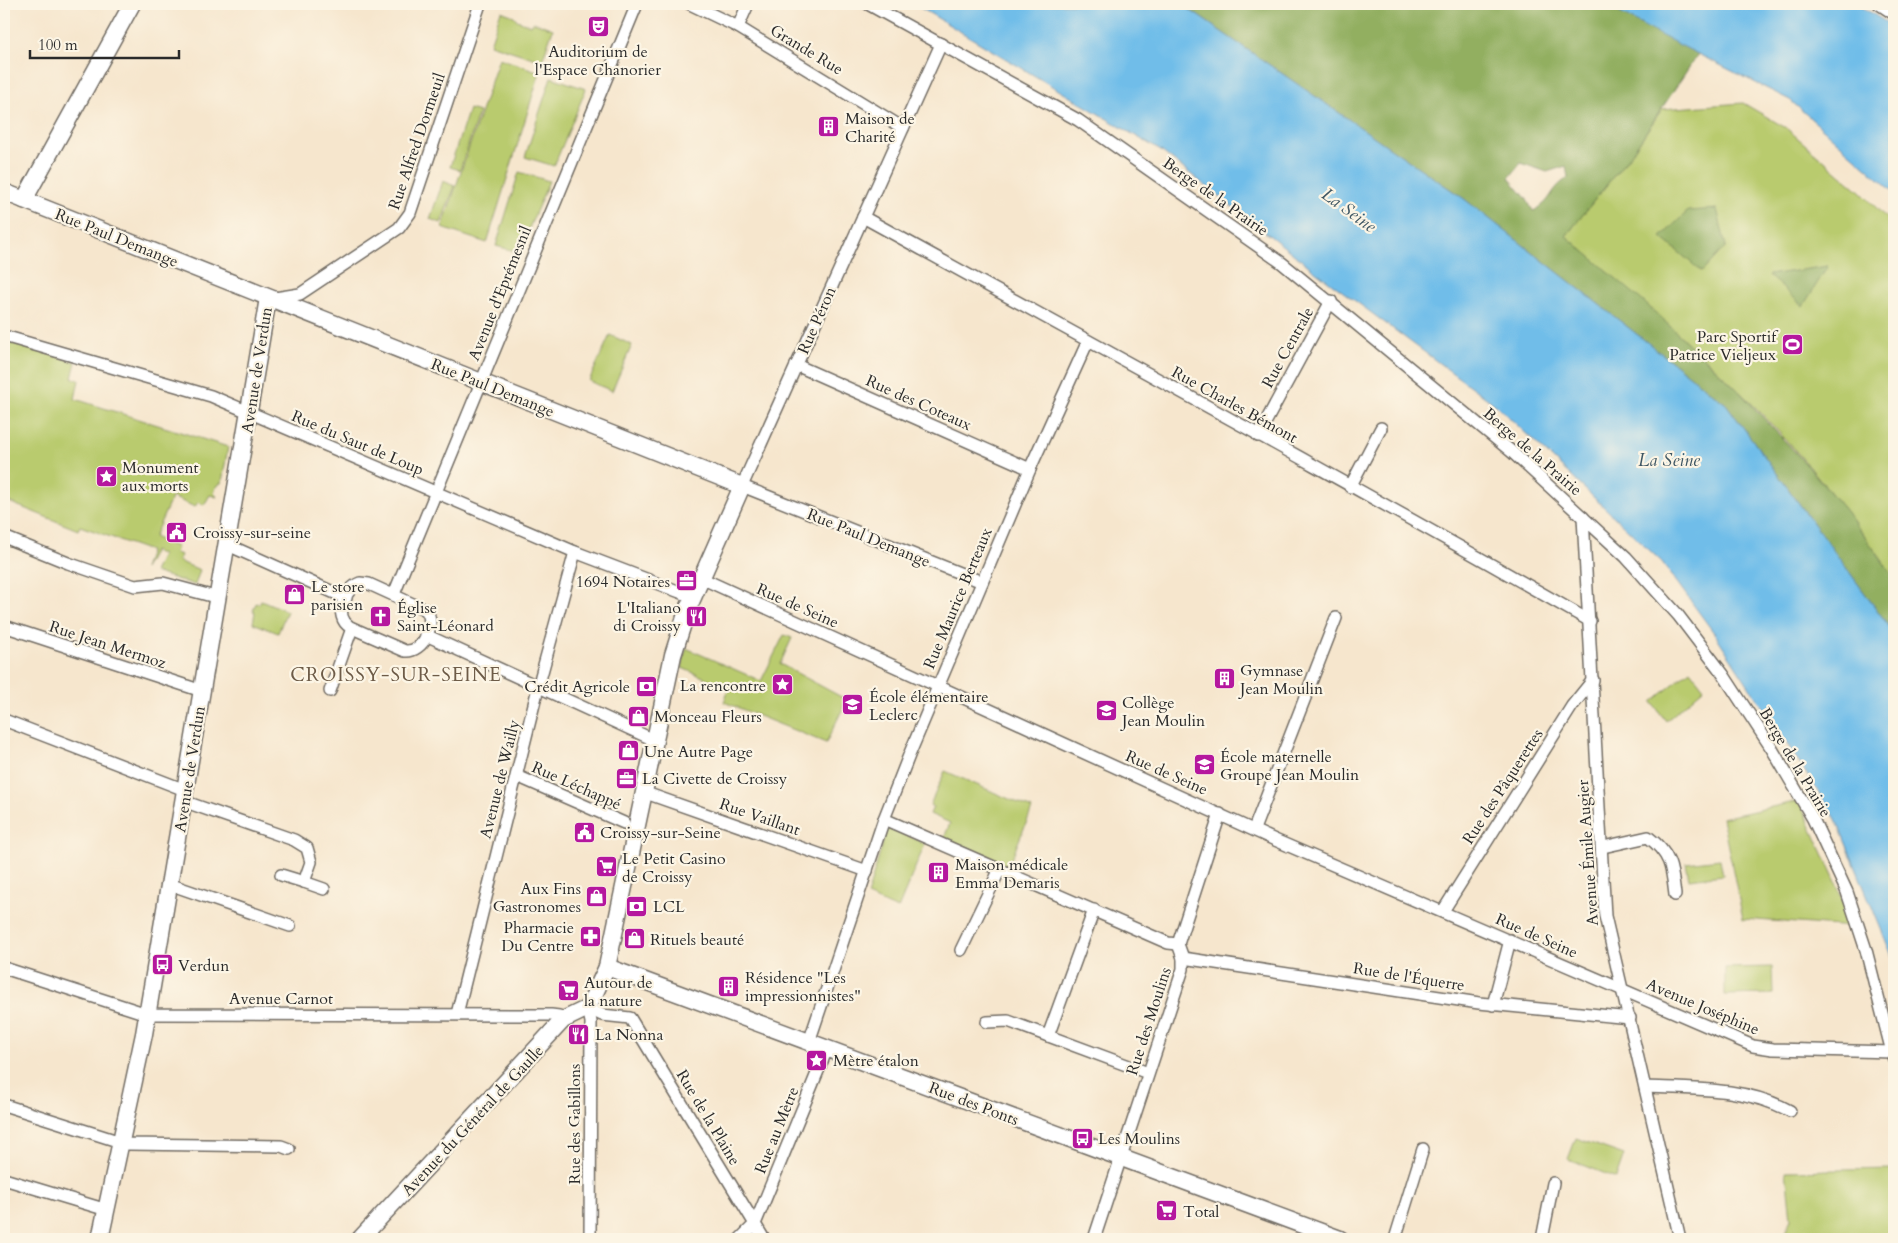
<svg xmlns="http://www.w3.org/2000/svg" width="1898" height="1243" font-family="Cardo,serif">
  <rect width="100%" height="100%" fill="#fcf5e5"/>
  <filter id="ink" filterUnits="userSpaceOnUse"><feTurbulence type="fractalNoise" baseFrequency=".02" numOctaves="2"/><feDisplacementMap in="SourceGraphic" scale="10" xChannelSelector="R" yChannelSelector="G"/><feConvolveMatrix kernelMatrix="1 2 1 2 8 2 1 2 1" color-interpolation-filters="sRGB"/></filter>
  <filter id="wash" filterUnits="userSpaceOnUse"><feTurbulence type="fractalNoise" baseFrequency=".0096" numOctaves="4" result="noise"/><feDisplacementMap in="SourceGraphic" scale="20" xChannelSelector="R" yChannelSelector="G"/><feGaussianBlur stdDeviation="1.12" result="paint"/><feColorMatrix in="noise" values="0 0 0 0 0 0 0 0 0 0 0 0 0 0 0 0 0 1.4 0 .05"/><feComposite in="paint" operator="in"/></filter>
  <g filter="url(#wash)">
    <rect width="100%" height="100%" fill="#f6e6cd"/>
    <g fill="#b9cb6e" stroke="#727b4c">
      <path d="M501,11L514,16L517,20L530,25L534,22L553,29L542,61L490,44Z"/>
      <path d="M499,58L540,72L487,243L442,228Z"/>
      <path d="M551,77L586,89L554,166L525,157Z"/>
      <path d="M1743,103L1786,128L1861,192L1894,226V577C1847,510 1795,445 1736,388C1682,335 1623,287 1566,236L1632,153L1662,109Z"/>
      <path d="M469,109L479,112L460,170L450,167Z"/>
      <path d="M519,172L549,181L519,252L496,246Z"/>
      <path d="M443,181L455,186L441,223L430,219Z"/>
      <path d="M610,335L632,345L612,391L589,381Z"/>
      <path d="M5,341L76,362L72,378L79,380L75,399L228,447L222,482L216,487L214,493L217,497L210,495L204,505L198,502L195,507L172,497L154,537L177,547L175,553L181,555L178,561L200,570L195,585L154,572L162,555L154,551L144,569L150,551L80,526L78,530L4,500Z"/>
      <path d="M261,600L287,611L278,633L253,623L255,612L253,611L256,603L259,604Z"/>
      <path d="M784,635L792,638L780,664L847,700L826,743L724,702L729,688L682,668L686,648L761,681Z"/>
      <path d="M1690,670L1704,688L1666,721L1652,702Z"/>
      <path d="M945,771L1032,809L1008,867L944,838L950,823L930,814L933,807L930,805Z"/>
      <path d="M1799,801L1836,882L1852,927L1743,919L1722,818Z"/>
      <path d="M887,829L899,831L925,844L898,909L867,896Z"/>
      <path d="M1720,859L1723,875L1689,879L1686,863Z"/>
      <path d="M1772,967L1773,994L1725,995V968Z"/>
      <path d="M1576,1138L1624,1155L1616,1178L1568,1159Z"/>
      <path d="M1894,1169V1239H1782L1791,1219L1786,1171Z"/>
    </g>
    <g fill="#92af61" stroke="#5e6d46" fill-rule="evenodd">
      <path d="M1181,4H1604L1698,54L1632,153L1566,236L1645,303L1736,388L1806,464L1846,511L1894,577V633L1726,404L1463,198ZM1521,163L1547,172L1566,166L1568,178C1549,189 1553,202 1533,211L1526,198L1509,178Z"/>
      <path d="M1717,209L1726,246L1702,272L1661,237L1688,211Z"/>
      <path d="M1828,266L1803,306L1768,275Z"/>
    </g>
    <g fill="#6fbde9" stroke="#4d748a">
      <path d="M914,4H1181L1463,198L1726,404L1894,633V961L1836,819L1717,637L1662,562L1497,406L1319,274L1161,151Z"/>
      <path d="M1604,4H1857L1894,27V192L1790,100L1660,35Z"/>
    </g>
  </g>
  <g filter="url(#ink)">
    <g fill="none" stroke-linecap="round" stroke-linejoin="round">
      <defs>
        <g id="street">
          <path d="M690,4L738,27L903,128"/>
          <path d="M868,4L1078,120L1282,263L1512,452L1626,557L1678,615L1723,674L1772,749L1813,819L1847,892L1866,950L1894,1060"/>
          <path d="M1879,4L1894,14"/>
          <path d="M738,27L748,4"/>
          <path d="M941,44L742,486L982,582"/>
          <path d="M863,217C1106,351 1350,483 1590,621"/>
          <path d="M275,298L300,294L399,228L410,213L480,4"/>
          <path d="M4,336L211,396L575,552L693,597"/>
          <path d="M796,365L1030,469"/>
          <path d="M1258,436L1331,301"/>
          <path d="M1350,487L1381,428"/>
          <path d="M1583,517L1605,916L1680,1239"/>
          <path d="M4,537L68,563L135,586L163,583L219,598"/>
          <path d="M228,545L346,598"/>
          <path d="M701,578L1275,840L1753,1046L1773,1049L1893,1052"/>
          <path d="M360,583L369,584L426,610C437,624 423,653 405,651L350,627C333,616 344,589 360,583Z"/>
          <path d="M394,594L637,4"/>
          <path d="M4,626L202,691"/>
          <path d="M426,635L654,740"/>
          <path d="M330,691L352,628"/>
          <path d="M4,720L185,790"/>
          <path d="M517,776L624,823"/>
          <path d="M643,792L867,871"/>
          <path d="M183,801L294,840L307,848L311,862L304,882L324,889"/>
          <path d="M884,819L1168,943L1178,944"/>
          <path d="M1254,829L1336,618"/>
          <path d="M1603,847L1648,837C1671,854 1672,868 1675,895"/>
          <path d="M281,875L304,882"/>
          <path d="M169,884L290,926"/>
          <path d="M1443,911L1572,706L1593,680"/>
          <path d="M961,950L1000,869"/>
          <path d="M1183,958L1479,1003L1630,1018"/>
          <path d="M4,968L147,1014L551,1015L559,1016L563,1020"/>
          <path d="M1493,1005L1510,940"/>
          <path d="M588,1008L602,1015L630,1018L764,1239"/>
          <path d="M588,1008L591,1022L590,1239"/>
          <path d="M457,1014L541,676L575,552"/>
          <path d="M987,1022L1008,1021L1148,1073"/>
          <path d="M1048,1036L1094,910"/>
          <path d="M809,1042L884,819L910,753L1033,462L1088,341"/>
          <path d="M1646,1087C1695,1089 1746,1087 1790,1111"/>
          <path d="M4,1105L127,1144L281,1146L289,1149"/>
          <path d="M4,1179L107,1210"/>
          <path d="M740,1239L755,1224L827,1049"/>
          <path d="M1094,1239L1183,969V958L1178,944L1220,814"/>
          <path d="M1395,1239L1423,1149"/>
          <path d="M1542,1239L1553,1183"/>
        </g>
        <g id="secondary">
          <path d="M4,192L742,486L687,611L673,655L607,967L588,1008L563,1020L360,1239"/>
          <path d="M24,200L132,4"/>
          <path d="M607,967L1340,1239"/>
          <path d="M100,1239L144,1034L268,298"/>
        </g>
      </defs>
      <use href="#street" stroke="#726c64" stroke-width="14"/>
      <use href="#secondary" stroke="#726c64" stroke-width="19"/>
      <use href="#street" stroke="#fff" stroke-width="11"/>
      <use href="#secondary" stroke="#fff" stroke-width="16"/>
    </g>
  </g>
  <defs>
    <symbol id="theatre-square" viewBox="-11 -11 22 22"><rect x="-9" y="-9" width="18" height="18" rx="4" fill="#b5179e" stroke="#fcf5e5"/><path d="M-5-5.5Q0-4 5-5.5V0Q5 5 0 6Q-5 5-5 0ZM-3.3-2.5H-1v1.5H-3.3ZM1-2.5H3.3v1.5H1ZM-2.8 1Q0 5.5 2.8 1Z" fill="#fff"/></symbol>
    <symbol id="building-square" viewBox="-11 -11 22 22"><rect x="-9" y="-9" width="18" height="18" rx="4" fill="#b5179e" stroke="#fcf5e5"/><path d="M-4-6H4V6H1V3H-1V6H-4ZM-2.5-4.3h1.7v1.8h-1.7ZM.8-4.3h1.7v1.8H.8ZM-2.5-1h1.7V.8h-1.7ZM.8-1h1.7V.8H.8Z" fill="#fff"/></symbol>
    <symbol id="stadium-square" viewBox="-11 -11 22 22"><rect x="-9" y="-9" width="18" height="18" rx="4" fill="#b5179e" stroke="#fcf5e5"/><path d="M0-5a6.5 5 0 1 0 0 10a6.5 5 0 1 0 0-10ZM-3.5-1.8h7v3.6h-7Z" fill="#fff"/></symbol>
    <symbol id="sight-square" viewBox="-11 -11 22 22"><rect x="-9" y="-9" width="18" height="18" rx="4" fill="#b5179e" stroke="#fcf5e5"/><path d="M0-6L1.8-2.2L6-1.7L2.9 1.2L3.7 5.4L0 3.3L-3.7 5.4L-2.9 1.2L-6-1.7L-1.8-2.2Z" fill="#fff"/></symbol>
    <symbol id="civic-square" viewBox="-11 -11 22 22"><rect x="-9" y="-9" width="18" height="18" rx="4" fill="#b5179e" stroke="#fcf5e5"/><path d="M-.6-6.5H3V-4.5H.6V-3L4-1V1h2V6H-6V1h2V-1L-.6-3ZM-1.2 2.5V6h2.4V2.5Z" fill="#fff"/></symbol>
    <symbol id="office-square" viewBox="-11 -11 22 22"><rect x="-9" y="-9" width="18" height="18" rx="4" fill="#b5179e" stroke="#fcf5e5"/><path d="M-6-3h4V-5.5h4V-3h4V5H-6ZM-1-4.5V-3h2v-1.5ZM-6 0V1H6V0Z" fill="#fff"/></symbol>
    <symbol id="shop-square" viewBox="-11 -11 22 22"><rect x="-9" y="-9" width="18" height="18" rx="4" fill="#b5179e" stroke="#fcf5e5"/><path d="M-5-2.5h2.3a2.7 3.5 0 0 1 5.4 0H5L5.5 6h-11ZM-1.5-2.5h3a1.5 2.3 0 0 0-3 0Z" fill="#fff"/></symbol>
    <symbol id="church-square" viewBox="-11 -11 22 22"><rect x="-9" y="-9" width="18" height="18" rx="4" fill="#b5179e" stroke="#fcf5e5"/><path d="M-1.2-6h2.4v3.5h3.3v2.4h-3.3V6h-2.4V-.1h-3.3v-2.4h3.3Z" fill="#fff"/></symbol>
    <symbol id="restaurant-square" viewBox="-11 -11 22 22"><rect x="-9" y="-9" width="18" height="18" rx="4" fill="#b5179e" stroke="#fcf5e5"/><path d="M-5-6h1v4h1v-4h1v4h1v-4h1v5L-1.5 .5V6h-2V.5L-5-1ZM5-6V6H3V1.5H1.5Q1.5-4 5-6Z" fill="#fff"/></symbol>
    <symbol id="bank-square" viewBox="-11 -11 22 22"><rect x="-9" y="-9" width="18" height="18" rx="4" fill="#b5179e" stroke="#fcf5e5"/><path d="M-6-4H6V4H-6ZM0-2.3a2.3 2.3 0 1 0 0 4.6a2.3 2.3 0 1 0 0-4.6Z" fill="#fff"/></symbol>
    <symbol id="school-square" viewBox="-11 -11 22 22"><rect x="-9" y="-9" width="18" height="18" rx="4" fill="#b5179e" stroke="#fcf5e5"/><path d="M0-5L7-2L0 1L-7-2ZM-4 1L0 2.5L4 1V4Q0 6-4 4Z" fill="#fff"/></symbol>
    <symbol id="supermarket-square" viewBox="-11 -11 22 22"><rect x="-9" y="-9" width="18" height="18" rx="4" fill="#b5179e" stroke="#fcf5e5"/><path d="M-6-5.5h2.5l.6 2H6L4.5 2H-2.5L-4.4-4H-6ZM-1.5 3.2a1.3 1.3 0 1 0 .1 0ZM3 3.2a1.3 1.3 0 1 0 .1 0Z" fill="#fff"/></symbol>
    <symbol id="pharmacy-square" viewBox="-11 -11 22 22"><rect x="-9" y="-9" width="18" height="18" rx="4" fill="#b5179e" stroke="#fcf5e5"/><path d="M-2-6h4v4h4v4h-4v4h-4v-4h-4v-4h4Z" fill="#fff"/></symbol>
    <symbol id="bus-square" viewBox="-11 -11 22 22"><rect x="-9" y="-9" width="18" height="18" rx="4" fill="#b5179e" stroke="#fcf5e5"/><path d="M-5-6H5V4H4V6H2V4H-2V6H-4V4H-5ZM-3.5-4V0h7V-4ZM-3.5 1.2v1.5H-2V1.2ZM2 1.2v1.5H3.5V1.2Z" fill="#fff"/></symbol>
  </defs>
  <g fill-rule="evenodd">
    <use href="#theatre-square" x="586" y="14" width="25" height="25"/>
    <use href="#building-square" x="816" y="114" width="25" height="25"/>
    <use href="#stadium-square" x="1780" y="332" width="25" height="25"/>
    <use href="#sight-square" x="94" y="464" width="25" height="25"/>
    <use href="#civic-square" x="164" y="520" width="25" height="25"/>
    <use href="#office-square" x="674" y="568" width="25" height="25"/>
    <use href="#shop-square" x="282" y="582" width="25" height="25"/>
    <use href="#church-square" x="368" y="604" width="25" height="25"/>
    <use href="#restaurant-square" x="684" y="604" width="25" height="25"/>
    <use href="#building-square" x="1212" y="666" width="25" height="25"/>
    <use href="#sight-square" x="770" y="672" width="25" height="25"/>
    <use href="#bank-square" x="634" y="674" width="25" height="25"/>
    <use href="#school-square" x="840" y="692" width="25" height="25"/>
    <use href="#school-square" x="1094" y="698" width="25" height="25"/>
    <use href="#shop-square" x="626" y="704" width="25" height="25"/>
    <use href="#shop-square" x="616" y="738" width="25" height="25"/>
    <use href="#school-square" x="1192" y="752" width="25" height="25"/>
    <use href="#office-square" x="614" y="766" width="25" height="25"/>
    <use href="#civic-square" x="572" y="820" width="25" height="25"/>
    <use href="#supermarket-square" x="594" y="854" width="25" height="25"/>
    <use href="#building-square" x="926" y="860" width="25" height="25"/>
    <use href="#shop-square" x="584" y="884" width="25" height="25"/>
    <use href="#bank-square" x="624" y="894" width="25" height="25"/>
    <use href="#pharmacy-square" x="578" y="924" width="25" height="25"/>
    <use href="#shop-square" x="622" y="926" width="25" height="25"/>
    <use href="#bus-square" x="150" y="952" width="25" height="25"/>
    <use href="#building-square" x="716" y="974" width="25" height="25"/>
    <use href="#supermarket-square" x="556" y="978" width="25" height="25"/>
    <use href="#restaurant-square" x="566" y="1022" width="25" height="25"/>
    <use href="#sight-square" x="804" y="1048" width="25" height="25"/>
    <use href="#bus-square" x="1070" y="1126" width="25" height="25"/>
    <use href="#supermarket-square" x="1154" y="1198" width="25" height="25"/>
  </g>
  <g text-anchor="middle" stroke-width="4.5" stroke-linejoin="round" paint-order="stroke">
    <g font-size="16" fill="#2b2b2b" stroke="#fcf5e5">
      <text transform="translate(807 49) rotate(31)" y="6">Grande Rue</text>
      <text transform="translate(416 141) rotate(-71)" y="6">Rue Alfred Dormeuil</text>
      <text transform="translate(1216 196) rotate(35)" y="6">Berge de la Prairie</text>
      <text transform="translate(117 237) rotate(22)" y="6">Rue Paul Demange</text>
      <text transform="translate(499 293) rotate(-68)" y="6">Avenue d'Eprémesnil</text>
      <text transform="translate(816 320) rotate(-66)" y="6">Rue Péron</text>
      <text transform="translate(1287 347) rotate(-61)" y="6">Rue Centrale</text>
      <text transform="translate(256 370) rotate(-81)" y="6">Avenue de Verdun</text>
      <text transform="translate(493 387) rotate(22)" y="6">Rue Paul Demange</text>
      <text transform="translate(919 402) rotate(24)" y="6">Rue des Coteaux</text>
      <text transform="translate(1235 404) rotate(29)" y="6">Rue Charles Bémont</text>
      <text transform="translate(358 442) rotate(23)" y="6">Rue du Saut de Loup</text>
      <text transform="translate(1533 451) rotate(41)" y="6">Berge de la Prairie</text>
      <text transform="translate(869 537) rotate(22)" y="6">Rue Paul Demange</text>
      <text transform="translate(957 598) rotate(-67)" y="6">Rue Maurice Berteaux</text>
      <text transform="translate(798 605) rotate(24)" y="6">Rue de Seine</text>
      <text transform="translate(108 644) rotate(18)" y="6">Rue Jean Mermoz</text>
      <text transform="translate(1796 762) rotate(59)" y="6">Berge de la Prairie</text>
      <text transform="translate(189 769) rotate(-81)" y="6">Avenue de Verdun</text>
      <text transform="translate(1167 772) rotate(24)" y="6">Rue de Seine</text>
      <text transform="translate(499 779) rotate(-76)" y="6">Avenue de Wailly</text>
      <text transform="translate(577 785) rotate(24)" y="6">Rue Léchappé</text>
      <text transform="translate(1502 786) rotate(-57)" y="6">Rue des Pâquerettes</text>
      <text transform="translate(760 816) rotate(19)" y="6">Rue Vaillant</text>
      <text transform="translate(1587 853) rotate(-94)" y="6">Avenue Émile Augier</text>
      <text transform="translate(1537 935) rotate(24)" y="6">Rue de Seine</text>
      <text transform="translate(1409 976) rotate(9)" y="6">Rue de l'Équerre</text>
      <text x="281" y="1004">Avenue Carnot</text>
      <text transform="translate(1703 1006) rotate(23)" y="6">Avenue Joséphine</text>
      <text transform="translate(1148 1021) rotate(-72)" y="6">Rue des Moulins</text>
      <text transform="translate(974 1103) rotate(21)" y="6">Rue des Ponts</text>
      <text transform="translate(709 1117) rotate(59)" y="6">Rue de la Plaine</text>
      <text transform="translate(472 1120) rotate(-47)" y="6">Avenue du Général de Gaulle</text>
      <text transform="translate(574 1124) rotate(-90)" y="6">Rue des Gabillons</text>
      <text transform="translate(776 1130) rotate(-68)" y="6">Rue au Mètre</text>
    </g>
    <g font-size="16" fill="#2b2b2b" stroke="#fcf5e5" text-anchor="start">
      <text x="598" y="57" text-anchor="middle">Auditorium de<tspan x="598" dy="18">l'Espace Chanorier</tspan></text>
      <text x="845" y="124">Maison de<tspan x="845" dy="18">Charité</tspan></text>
      <text x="1776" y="342" text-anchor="end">Parc Sportif<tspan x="1776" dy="18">Patrice Vieljeux</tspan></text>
      <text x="122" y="473">Monument<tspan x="122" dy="18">aux morts</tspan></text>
      <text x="193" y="538">Croissy-sur-seine</text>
      <text x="670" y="587" text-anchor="end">1694 Notaires</text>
      <text x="311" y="592">Le store<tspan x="311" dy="18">parisien</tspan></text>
      <text x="397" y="613">Église<tspan x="397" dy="18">Saint-Léonard</tspan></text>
      <text x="681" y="613" text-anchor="end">L'Italiano<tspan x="681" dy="18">di Croissy</tspan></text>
      <text x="1240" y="676">Gymnase<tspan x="1240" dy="18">Jean Moulin</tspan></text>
      <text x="766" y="691" text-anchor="end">La rencontre</text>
      <text x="630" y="692" text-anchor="end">Crédit Agricole</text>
      <text x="869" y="702">École élémentaire<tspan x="869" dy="18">Leclerc</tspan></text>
      <text x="1122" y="708">Collège<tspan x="1122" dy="18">Jean Moulin</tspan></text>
      <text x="654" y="722">Monceau Fleurs</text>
      <text x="644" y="757">Une Autre Page</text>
      <text x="1220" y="762">École maternelle<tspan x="1220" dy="18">Groupe Jean Moulin</tspan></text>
      <text x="642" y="784">La Civette de Croissy</text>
      <text x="600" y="838">Croissy-sur-Seine</text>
      <text x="622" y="864">Le Petit Casino<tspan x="622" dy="18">de Croissy</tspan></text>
      <text x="955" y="870">Maison médicale<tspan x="955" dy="18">Emma Demaris</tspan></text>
      <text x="581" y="894" text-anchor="end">Aux Fins<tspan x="581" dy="18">Gastronomes</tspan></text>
      <text x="653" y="912">LCL</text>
      <text x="574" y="933" text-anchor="end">Pharmacie<tspan x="574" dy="18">Du Centre</tspan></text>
      <text x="650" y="945">Rituels beauté</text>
      <text x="178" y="971">Verdun</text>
      <text x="745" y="983">Résidence "Les<tspan x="745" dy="18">impressionnistes"</tspan></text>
      <text x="584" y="988">Autour de<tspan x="584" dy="18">la nature</tspan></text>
      <text x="595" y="1040">La Nonna</text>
      <text x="833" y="1066">Mètre étalon</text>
      <text x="1098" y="1144">Les Moulins</text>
      <text x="1183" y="1217">Total</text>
    </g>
    <g font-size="18" font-style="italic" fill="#3f5764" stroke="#fcf5e5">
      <text transform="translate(1349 210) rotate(36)" y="6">La Seine</text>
      <text x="1669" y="466">La Seine</text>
    </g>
    <g font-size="19" letter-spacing="1" fill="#6e5c48" stroke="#fcf5e5">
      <text x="396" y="681">CROISSY-SUR-SEINE</text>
    </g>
  </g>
  <rect width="1898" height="1243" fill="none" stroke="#fcf5e5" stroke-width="20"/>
  <path d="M30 50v8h149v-8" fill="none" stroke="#2b2b2b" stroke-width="2.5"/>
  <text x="38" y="50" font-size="15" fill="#2b2b2b" stroke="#fcf5e5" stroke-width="4" paint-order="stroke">100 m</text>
</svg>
